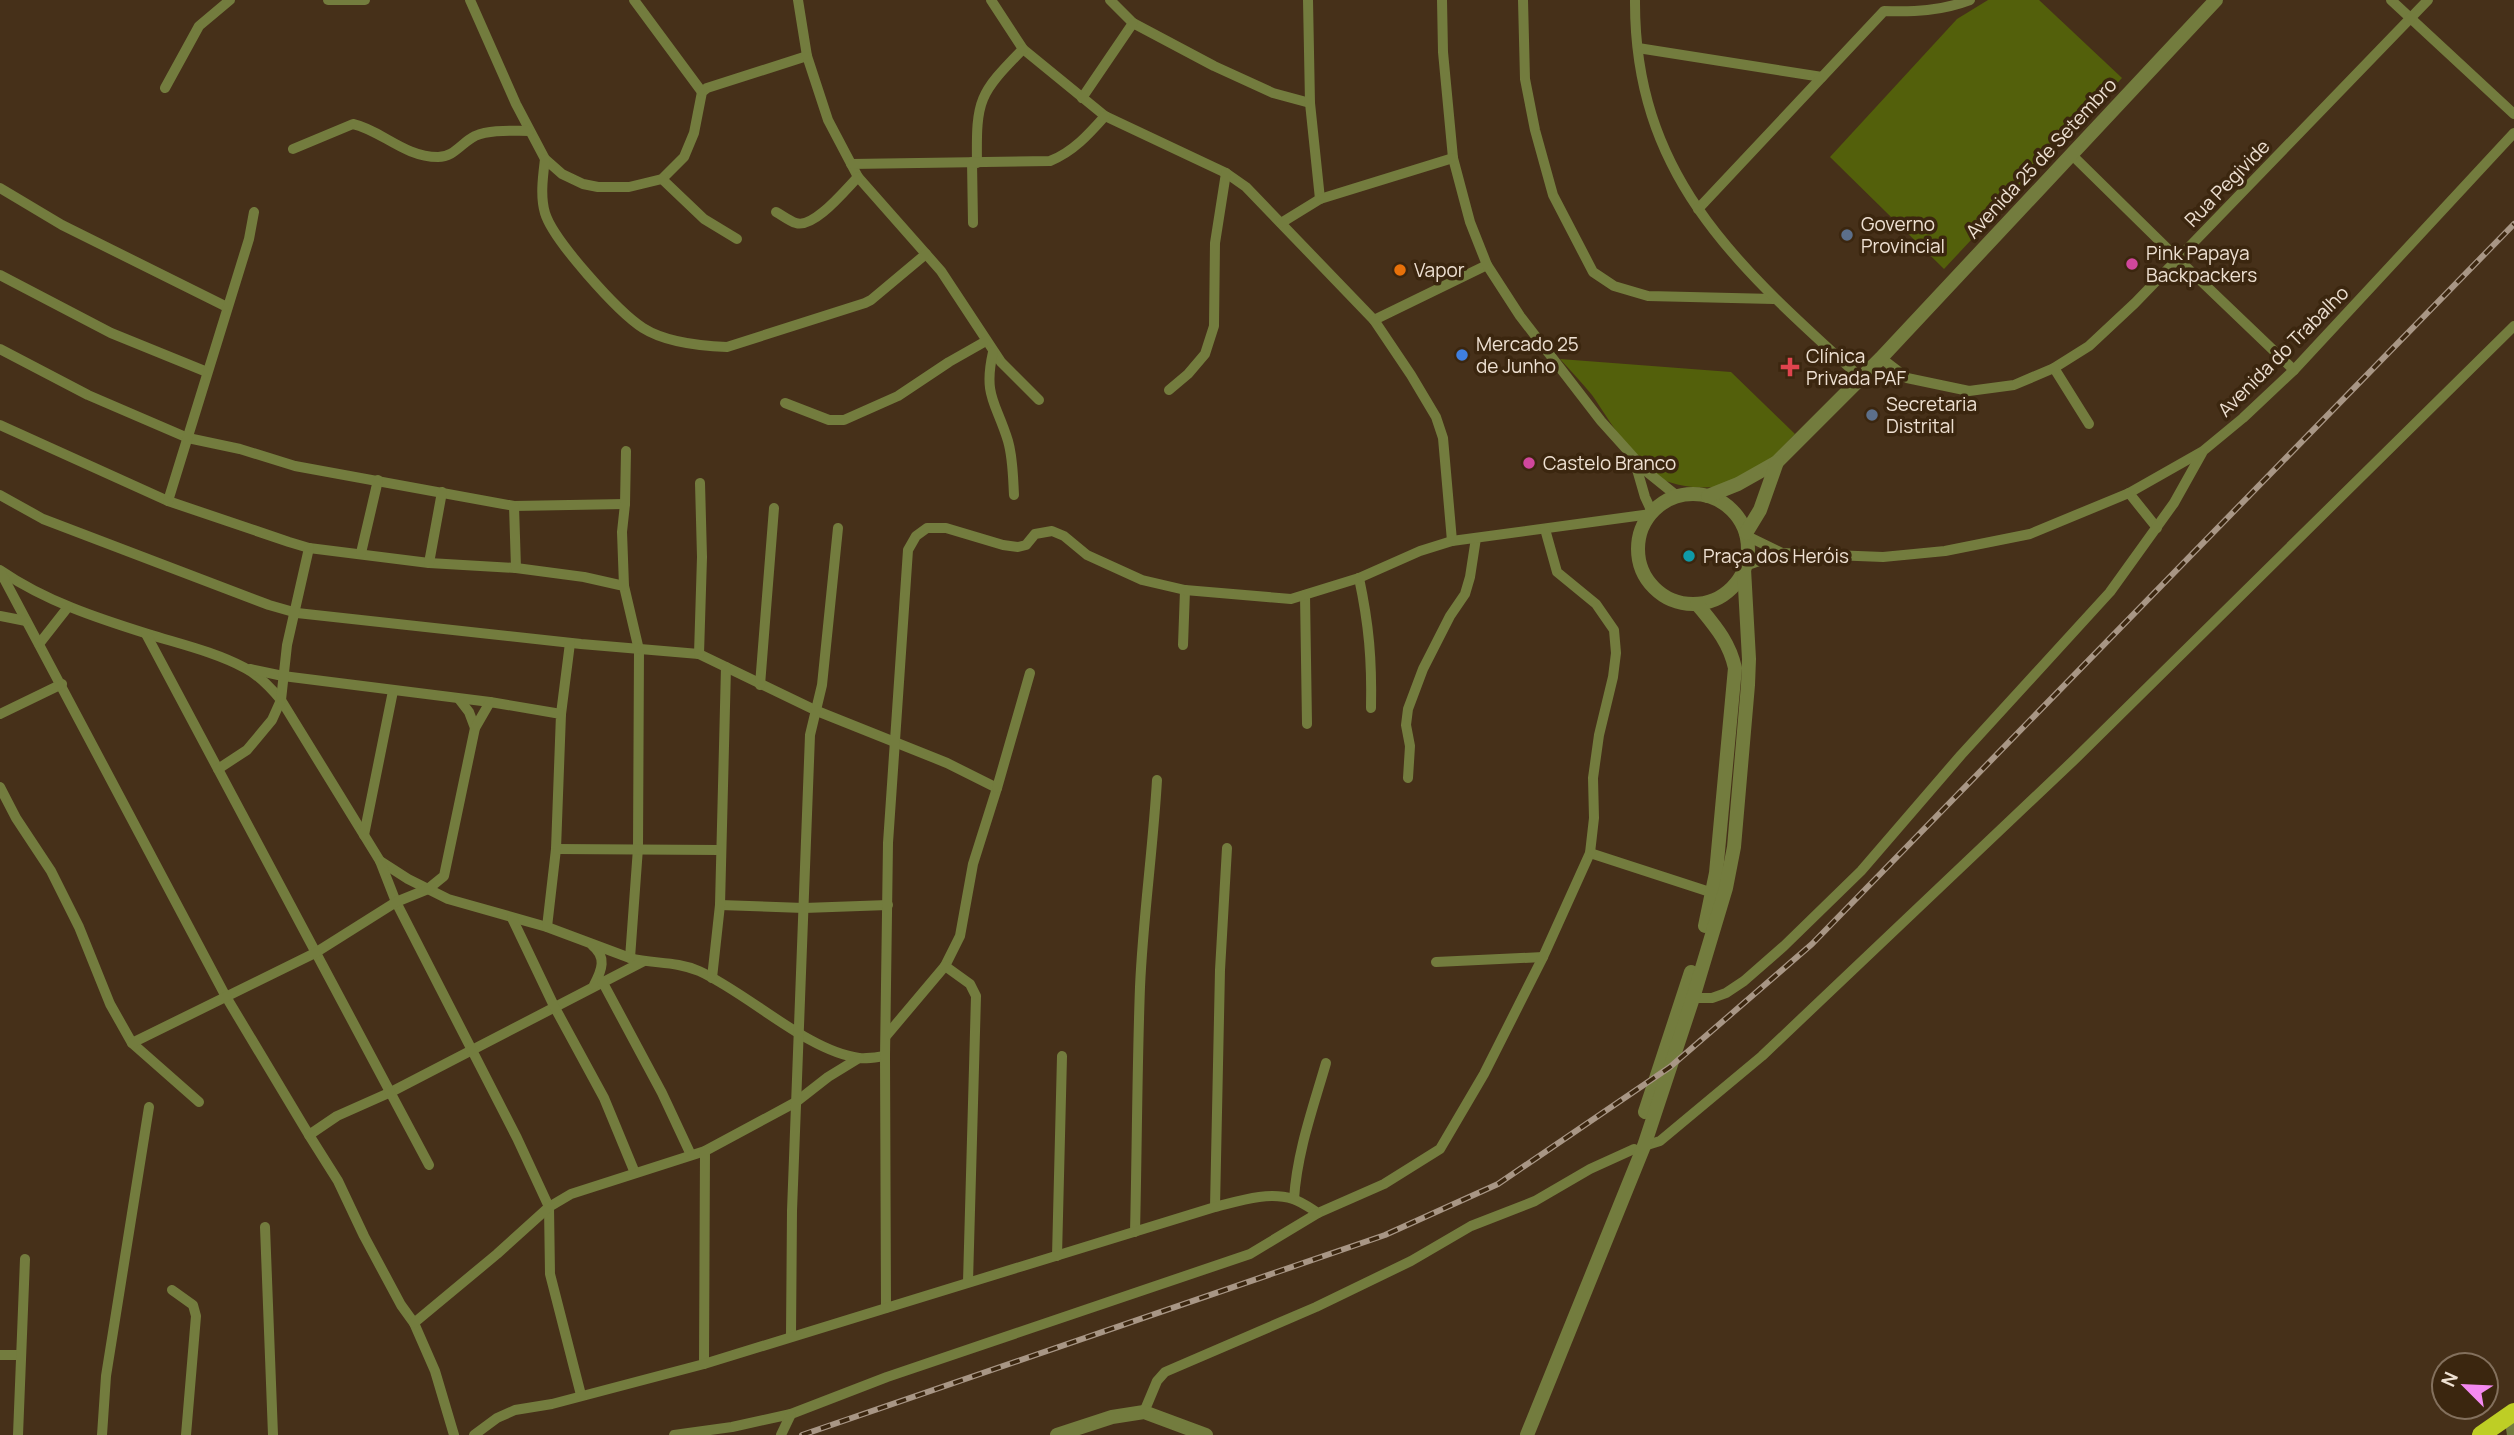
<svg xmlns="http://www.w3.org/2000/svg" width="2514" height="1435" font-family="Manrope,sans-serif">
  <rect width="100%" height="100%" fill="#463019"/>
  <g fill="#53600b">
    <path d="M1988,0H2039L2122,78L1944,269L1830,157L1957,19Z"/>
    <path d="M1560,359L1731,372L1795,434C1782,447 1768,464 1753,474C1726,492 1682,491 1655,476C1636,465 1606,415 1592,395C1582,383 1571,371 1560,359Z"/>
  </g>
  <g fill="none" stroke-linecap="round" stroke-linejoin="round">
    <g stroke="#737c3e" stroke-width="10">
      <path d="M328,0H365"/>
      <path d="M470,0L516,104L545,159L562,174L583,184L598,187H629L662,179L684,157L694,133L702,92L707,88L807,56"/>
      <path d="M634,0L702,92"/>
      <path d="M798,0L807,56L828,120L858,177L941,271L1001,362L1039,400"/>
      <path d="M991,0L1023,49L1105,116L1226,173L1246,187L1374,320L1487,265"/>
      <path d="M1110,0L1133,23L1214,66L1273,93L1310,103"/>
      <path d="M1308,0L1310,103L1320,199"/>
      <path d="M1442,0L1443,52L1453,158L1470,222L1487,265L1520,316L1601,421L1646,471L1677,496"/>
      <path d="M1523,0L1525,79L1535,130L1553,195L1593,272L1614,286L1648,296L1774,299"/>
      <path d="M1635,0C1634,178 1740,268 1861,378"/>
      <path d="M2391,0L2514,114"/>
      <path d="M1638,48L1822,77"/>
      <path d="M165,88L199,26L230,0"/>
      <path d="M1082,98L1133,23"/>
      <path d="M293,149L353,124C381,130 404,157 438,157C454,157 461,143 475,136C491,129 511,131 529,131"/>
      <path d="M2071,154L2178,259L2294,370"/>
      <path d="M545,159C543,176 540,196 545,213C553,240 618,312 643,328C665,342 700,346 727,347L865,303L871,300L926,254"/>
      <path d="M972,162L973,223"/>
      <path d="M977,163C976,99 979,94 1023,49"/>
      <path d="M851,164L1050,161C1073,152 1089,134 1105,116"/>
      <path d="M662,179L704,219L737,239"/>
      <path d="M0,188L62,225L227,307"/>
      <path d="M1698,209L1884,11C1914,12 1941,11 1970,0"/>
      <path d="M776,212C782,215 789,221 796,223C814,229 846,189 858,177"/>
      <path d="M1281,223L1320,199L1453,158"/>
      <path d="M0,275L111,333L207,372"/>
      <path d="M1374,320L1411,375L1436,417L1443,438L1452,541"/>
      <path d="M0,349L88,395L188,438L240,449L295,466L514,506L625,504"/>
      <path d="M993,352C983,396 996,402 1008,441C1013,458 1013,478 1014,495"/>
      <path d="M1881,358L1907,378L1969,391L2014,385L2054,368L2089,346L2135,303L2428,0"/>
      <path d="M2054,368L2089,424"/>
      <path d="M1169,390L1188,374L1205,354L1214,326L1215,243L1226,173"/>
      <path d="M785,403L829,420H844L898,396L949,362L986,341"/>
      <path d="M0,425L168,501L289,542L309,548L429,563L516,568L584,577L624,586L639,650L638,848L630,958"/>
      <path d="M1634,459L1645,497L1652,512"/>
      <path d="M2129,493L2157,528"/>
      <path d="M0,495L43,519L269,605L297,613L581,644L699,654L817,711L947,763L997,788L973,864L960,936L945,966L886,1036"/>
      <path d="M168,501L249,239L254,212"/>
      <path d="M514,506L516,568"/>
      <path d="M1747,536L1782,553"/>
      <path d="M361,553L378,480"/>
      <path d="M429,563L442,492"/>
      <path d="M1745,566L1782,553L1883,557L1945,551L2030,534L2129,493L2203,451L2243,418L2294,370L2514,133"/>
      <path d="M0,570C45,601 97,618 148,634C180,644 215,652 245,668C259,675 271,688 281,700L380,861L408,879L448,899L547,927L630,958C653,964 676,961 699,971C748,993 807,1051 859,1058C867,1059 877,1057 885,1056"/>
      <path d="M0,571L225,995L309,1135L337,1116L391,1092L644,961"/>
      <path d="M1359,578C1369,625 1372,660 1371,708"/>
      <path d="M624,586L622,532L625,504L626,451"/>
      <path d="M1305,595L1307,724"/>
      <path d="M0,616L26,621"/>
      <path d="M146,634L429,1165"/>
      <path d="M39,644L68,607"/>
      <path d="M1183,645L1185,590"/>
      <path d="M699,654L702,557L700,483"/>
      <path d="M250,669L283,676L490,702"/>
      <path d="M760,685L774,508"/>
      <path d="M459,699L469,712L475,728"/>
      <path d="M0,714L62,684"/>
      <path d="M561,714L570,643"/>
      <path d="M218,769L247,750L272,720L281,700L287,645L309,548"/>
      <path d="M1408,778L1410,746L1406,725L1408,709L1423,669L1450,616L1465,594L1470,577L1476,538"/>
      <path d="M0,787L16,818L51,871L79,927L110,1004L132,1043L199,1102"/>
      <path d="M997,788L1030,673"/>
      <path d="M364,835L393,691"/>
      <path d="M556,849L720,850"/>
      <path d="M1590,853L1713,893"/>
      <path d="M380,861L396,902L517,1138L549,1207L550,1274L581,1395"/>
      <path d="M720,905L804,908L888,905"/>
      <path d="M512,918L554,1006L604,1098L635,1173"/>
      <path d="M592,945C607,957 602,970 594,985"/>
      <path d="M1436,962L1543,957"/>
      <path d="M945,966L970,984L976,996L968,1282"/>
      <path d="M712,978L720,905L726,667"/>
      <path d="M602,981L662,1093L691,1155"/>
      <path d="M1693,998H1712L1726,993L1744,981L1784,946L1861,871L1961,755L2110,592L2174,503L2202,453"/>
      <path d="M132,1043L315,953L396,902L428,889L444,876L475,728L490,702L561,714L556,849L547,927"/>
      <path d="M309,1135L338,1181L364,1236L401,1305L414,1323L435,1371L454,1435"/>
      <path d="M1644,1146L1660,1141L1762,1056L2075,759L2514,326"/>
      <path d="M1294,1199C1297,1152 1313,1108 1326,1063"/>
      <path d="M1215,1207L1220,970L1227,848"/>
      <path d="M265,1227L273,1435"/>
      <path d="M1135,1232C1137,1151 1137,1069 1140,987C1143,918 1153,849 1157,780"/>
      <path d="M1057,1256L1062,1056"/>
      <path d="M172,1290L193,1305L196,1316L186,1435"/>
      <path d="M886,1308L885,1056L888,843L908,550L916,536L927,528H946L1003,545L1018,547L1026,545L1035,534L1052,531L1064,536L1087,555L1142,580L1185,590L1291,599L1359,578L1420,551L1452,541L1651,514"/>
      <path d="M414,1323L497,1254L549,1207L571,1194L705,1151L796,1102L828,1077L859,1058"/>
      <path d="M791,1335L792,1211L810,735L822,685L838,528"/>
      <path d="M0,1355H21"/>
      <path d="M704,1364L705,1151"/>
      <path d="M1144,1412L1157,1381L1165,1372L1316,1307L1411,1261L1471,1226L1535,1201L1590,1169L1634,1149"/>
      <path d="M2509,1415L2512,1435"/>
      <path d="M18,1435L25,1259"/>
      <path d="M102,1435L106,1376L149,1107"/>
      <path d="M474,1435L497,1418L515,1410L552,1404L704,1364L1215,1207C1239,1201 1268,1191 1293,1199C1302,1202 1310,1208 1318,1213L1384,1184L1440,1149L1484,1074L1543,957L1590,853L1594,818L1593,778L1599,735L1613,677L1616,653L1614,630L1596,604L1557,572L1545,529"/>
      <path d="M674,1435L732,1427L791,1414L887,1377L1250,1254L1318,1213"/>
      <path d="M781,1435L791,1414"/>
    </g>
    <g stroke="#737c3e" stroke-width="14">
      <circle cx="1693" cy="549" r="55"/>
      <path d="M1708,496L1738,484L1777,462L1881,358L2216,0"/>
      <path d="M1746,533L1760,510L1777,462"/>
      <path d="M1697,604C1714,625 1729,641 1735,668L1716,873L1705,926"/>
      <path d="M1645,1112L1691,972"/>
      <path d="M1057,1435L1112,1417L1144,1412L1206,1435"/>
      <path d="M1527,1435L1644,1146L1693,998L1726,888L1734,847L1748,685L1749,659L1744,569"/>
    </g>
    <path stroke="#bece25" stroke-width="18" d="M2481,1435L2514,1412"/>
    <defs>
      <path id="rail" d="M802,1435L1385,1235L1498,1184L1670,1067L1812,944L2514,224"/>
    </defs>
    <use href="#rail" stroke="#a89685" stroke-width="6"/>
    <use href="#rail" stroke="#3b260f" stroke-width="3.5" stroke-dasharray="10" stroke-linecap="butt"/>
  </g>
  <g fill="#5c6f8a" stroke="#3b260f" stroke-width="2.5">
    <circle cx="1847" cy="235" r="7"/>
    <circle cx="1872" cy="415" r="7"/>
  </g>
  <g fill="#d1479c" stroke="#3b260f" stroke-width="2.5">
    <circle cx="2132" cy="264" r="7"/>
    <circle cx="1529" cy="463" r="7"/>
  </g>
  <circle fill="#e8710a" stroke="#3b260f" stroke-width="2.5" cx="1400" cy="270" r="7"/>
  <circle fill="#3f7fe0" stroke="#3b260f" stroke-width="2.5" cx="1462" cy="355" r="7"/>
  <path fill="#e0444e" stroke="#3b260f" stroke-width="2.5" d="M1786.5 356.5h7v7h7v7h-7v7h-7v-7h-7v-7h7z"/>
  <circle fill="#0f9aa8" stroke="#3b260f" stroke-width="2.5" cx="1689" cy="556" r="7"/>
  <g text-anchor="middle" stroke-width="7" stroke-linejoin="round" paint-order="stroke">
    <g font-size="19" fill="#eee0d2" stroke="#3b260f">
      <text transform="translate(2041 158) rotate(-47)" y="7">Avenida 25 de Setembro</text>
      <text transform="translate(2227 183) rotate(-46)" y="7">Rua Pegivide</text>
      <text transform="translate(2283 351) rotate(-45)" y="7">Avenida do Trabalho</text>
    </g>
    <g font-size="19" fill="#eee0d2" stroke="#3b260f" text-anchor="start">
      <text x="1861" y="231">Governo<tspan x="1861" dy="22">Provincial</tspan></text>
      <text x="2146" y="260">Pink Papaya<tspan x="2146" dy="22">Backpackers</tspan></text>
      <text x="1414" y="277">Vapor</text>
      <text x="1476" y="351">Mercado 25<tspan x="1476" dy="22">de Junho</tspan></text>
      <text x="1806" y="363">Clínica<tspan x="1806" dy="22">Privada PAF</tspan></text>
      <text x="1886" y="411">Secretaria<tspan x="1886" dy="22">Distrital</tspan></text>
      <text x="1543" y="470">Castelo Branco</text>
      <text x="1703" y="563">Praça dos Heróis</text>
    </g>
  </g>
  <g transform="translate(2465 1386) rotate(294)"><circle r="33" fill="#3b260f" stroke="#83705d" stroke-width="2"/>
  <path d="M0-5L12 26L0 18L-12 26Z" fill="#f489f0"/>
  <text y="-10" font-size="19" font-weight="bold" text-anchor="middle" fill="#eee0d2">N</text>
  </g>
</svg>
